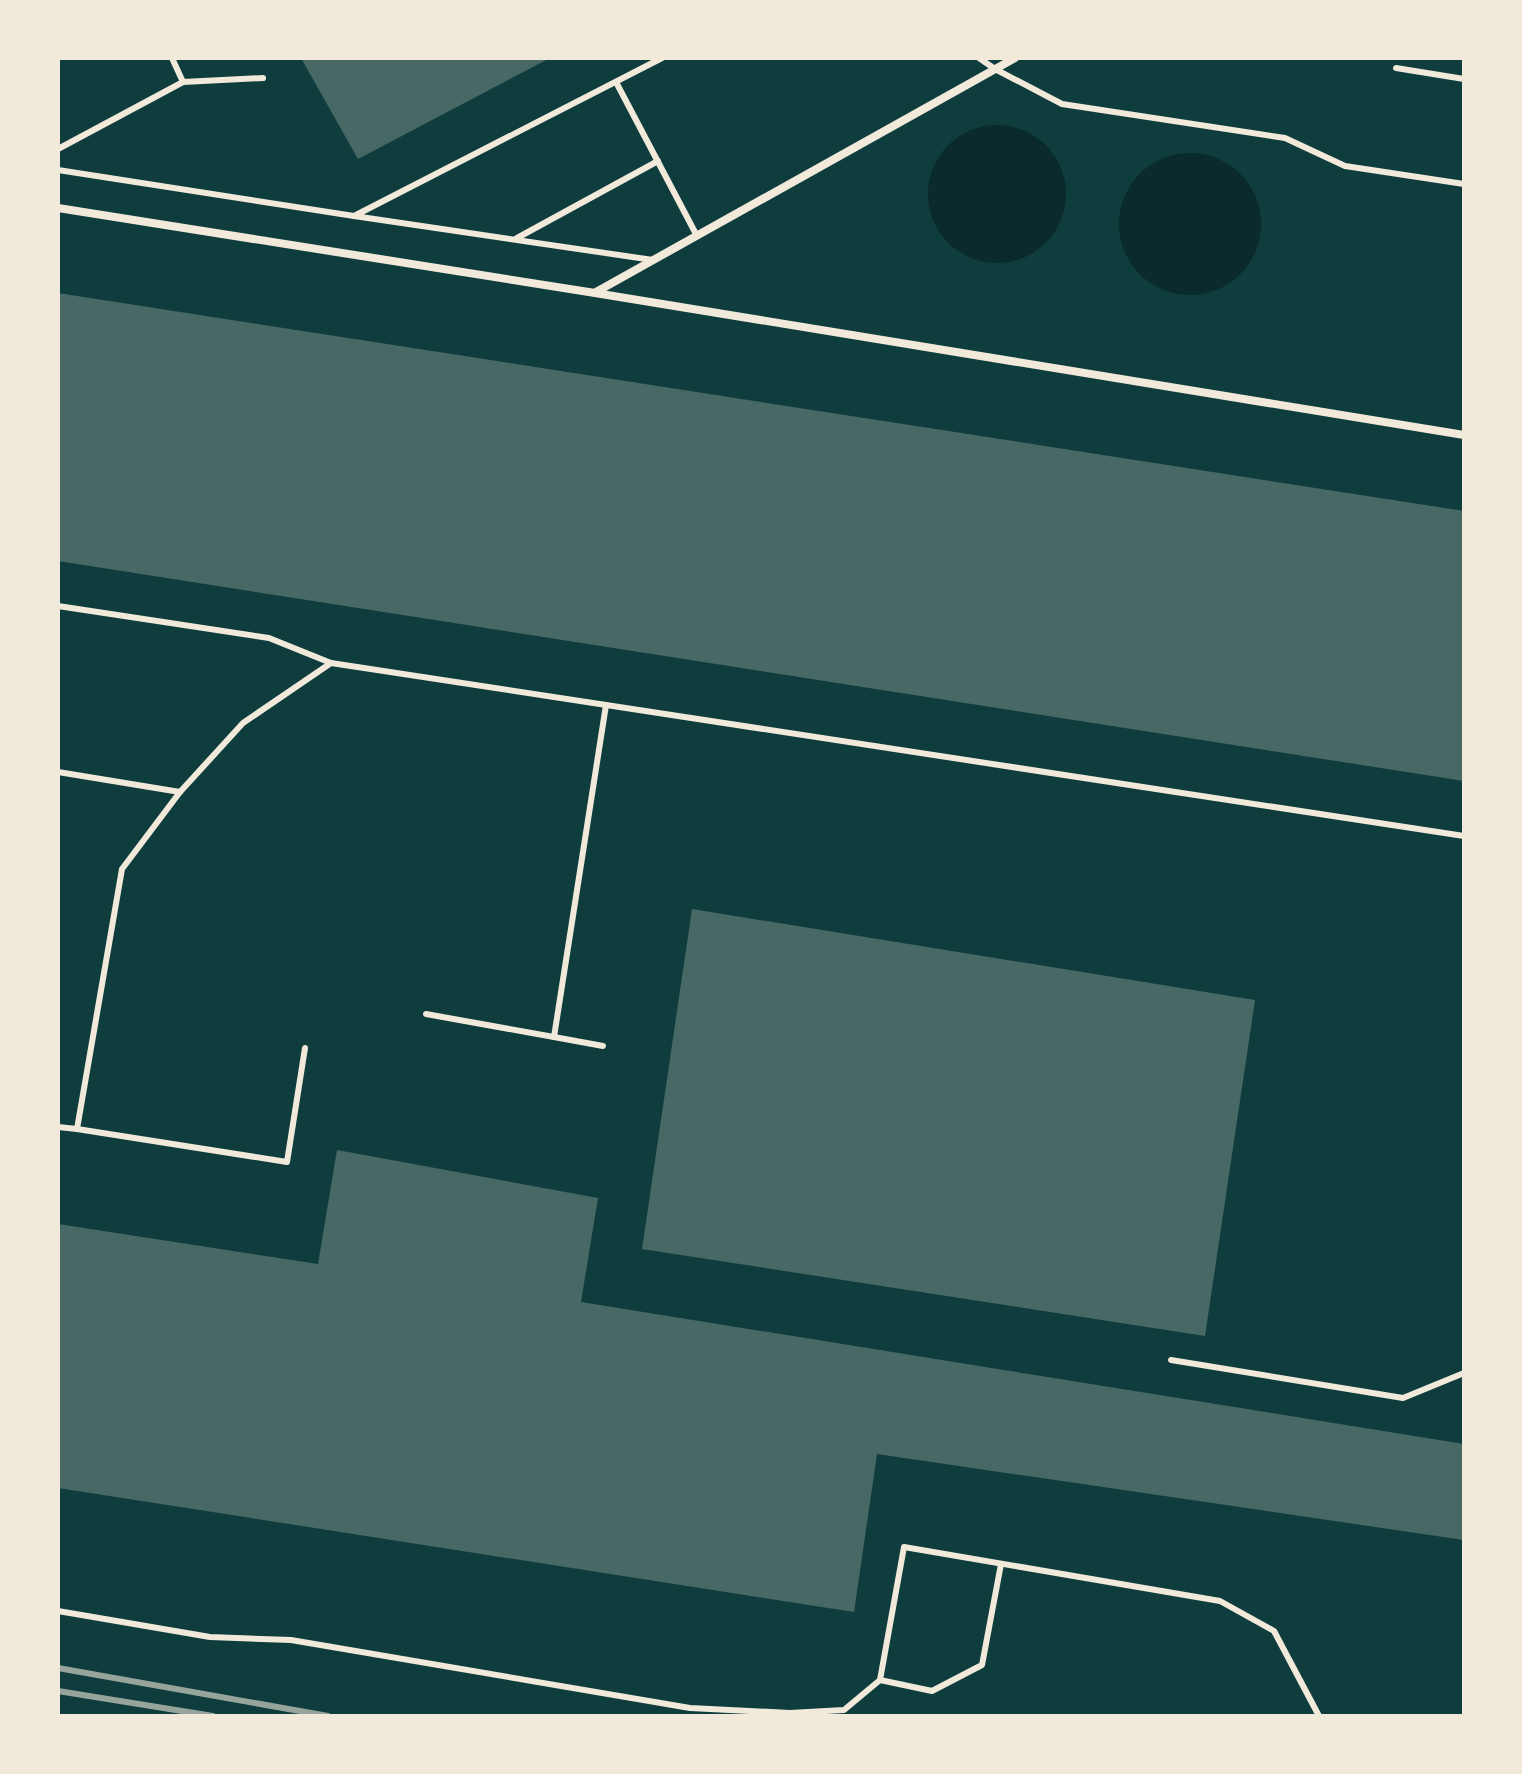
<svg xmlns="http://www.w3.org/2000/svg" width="1522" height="1774" font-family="'IBM Plex Sans',sans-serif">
  <rect width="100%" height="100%" fill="#0f3d3e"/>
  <g fill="#0a2a2b">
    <circle cx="997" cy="194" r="69"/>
    <circle cx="1190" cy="224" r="71"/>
  </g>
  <g fill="#486865">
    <path d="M301,58H550L358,159Z"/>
    <path d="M58,293L1464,511V781L58,561Z"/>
    <path d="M692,909L1255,1000L1205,1336L642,1249Z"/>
    <path d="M337,1150L598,1198L581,1302L1464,1444V1540L877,1454L854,1612L58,1488V1224L318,1264Z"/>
  </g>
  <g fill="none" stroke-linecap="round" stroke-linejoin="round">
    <g stroke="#f1e9da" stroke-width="6">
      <path d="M172,58L183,82L263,78"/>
      <path d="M979,58L995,69L1062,104L1285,138L1345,166L1464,184"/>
      <path d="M1396,68L1464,79"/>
      <path d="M616,82L697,236"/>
      <path d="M58,149L183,82"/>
      <path d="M58,170L354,216"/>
      <path d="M517,238L658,161"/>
      <path d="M653,260L354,216L662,58"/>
      <path d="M58,606L269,638L331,663"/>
      <path d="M58,772L180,792"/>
      <path d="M426,1014L554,1037L606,705"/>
      <path d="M554,1037L603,1046"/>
      <path d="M58,1127L77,1129L122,869L180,792L243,723L331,663L1464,836"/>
      <path d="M77,1129L287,1162L305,1048"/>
      <path d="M1171,1360L1403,1398L1464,1373"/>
      <path d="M58,1611L210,1637L291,1640L690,1708L790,1713L844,1710L880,1680L904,1547L1220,1601L1274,1631L1319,1716"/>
      <path d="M880,1680L932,1691L982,1665L1001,1564"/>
    </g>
    <g stroke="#f1e9da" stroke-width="8">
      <path d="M58,208L595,293L1464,435"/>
      <path d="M596,292L1015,58"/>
    </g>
    <g stroke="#97a49c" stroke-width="6">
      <path d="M58,1668L328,1716"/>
      <path d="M58,1691L213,1716"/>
    </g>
  </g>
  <rect width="1522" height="1774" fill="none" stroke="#f1e9da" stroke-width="120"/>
</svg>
